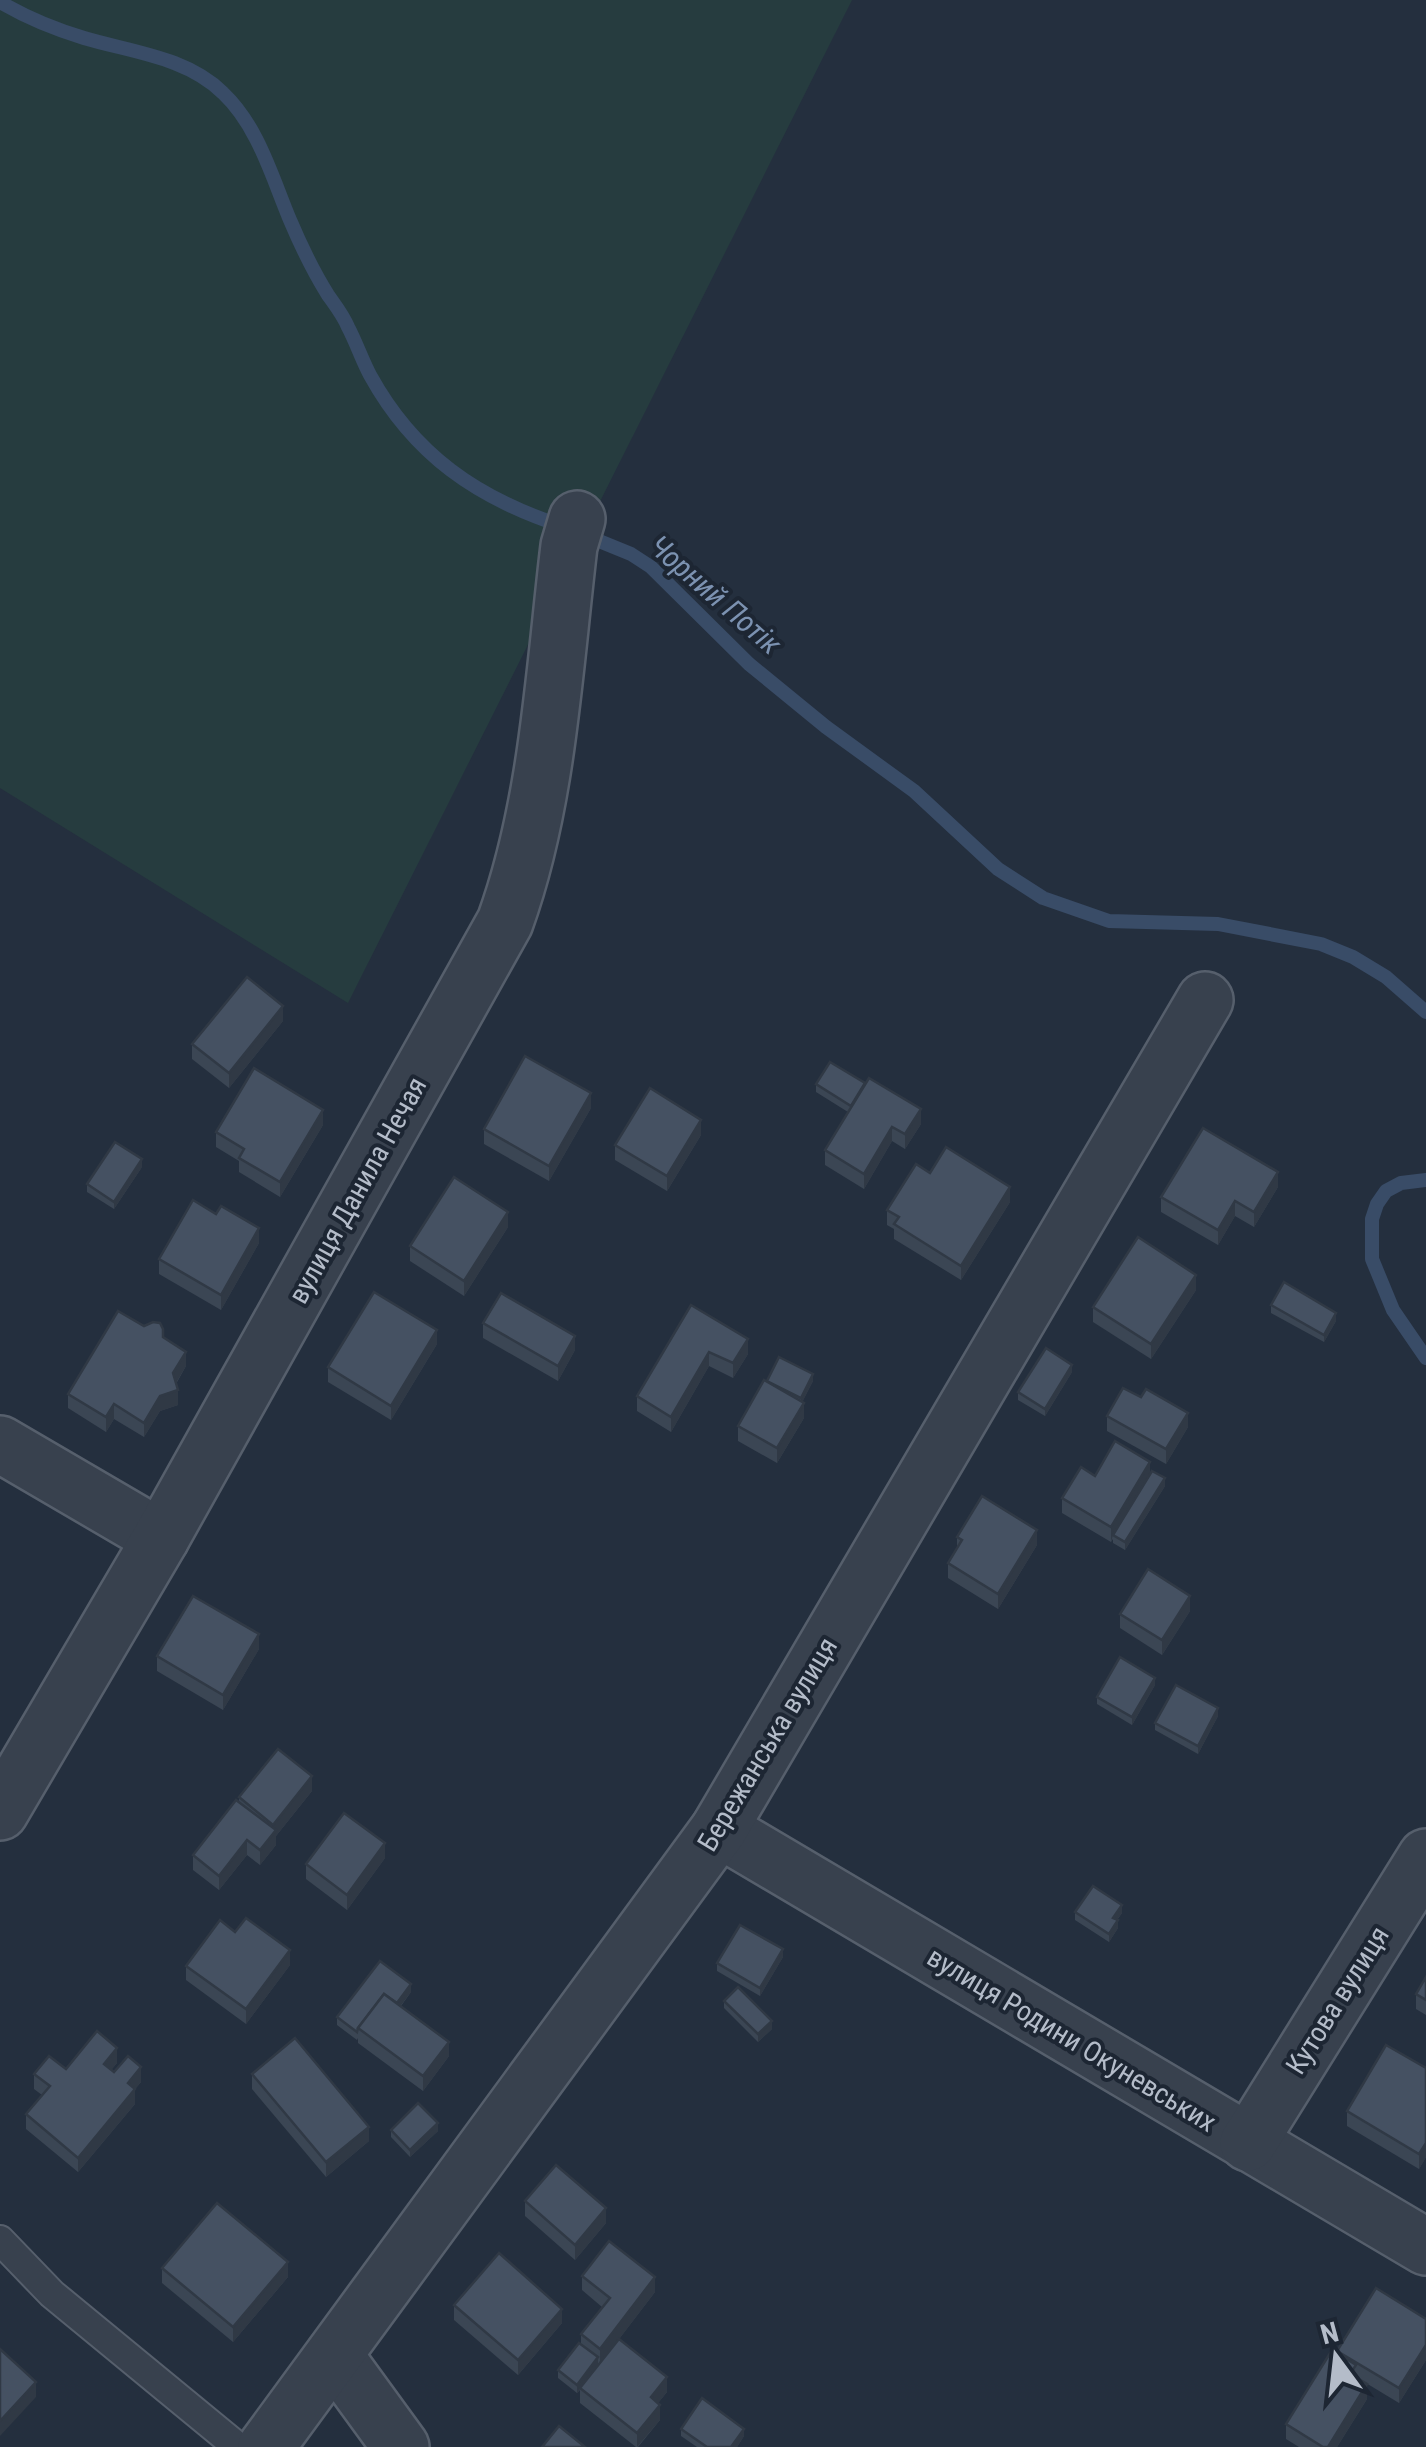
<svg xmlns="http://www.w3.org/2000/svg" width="1426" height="2447" font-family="'Roboto Condensed',sans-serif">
  <rect width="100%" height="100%" fill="#242f3e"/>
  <path fill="#263c3f" d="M0,0H852L348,1003L0,788Z"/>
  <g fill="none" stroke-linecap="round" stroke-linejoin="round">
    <g stroke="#394c67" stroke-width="14">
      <path d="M0,2C27,18 54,29 84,38C131,52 187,57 223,93C258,126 272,177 290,220C301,246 313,271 328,295C335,305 343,315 348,327C356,342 362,360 370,375C414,455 477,498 562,526"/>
      <path d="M582,534L631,554L651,567L749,664L826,727L914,791L998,869L1043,898L1109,921L1218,924L1321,944L1353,957L1386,977L1426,1012"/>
      <path d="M1426,1180L1401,1183L1386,1191L1377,1204L1372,1219V1259L1393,1310L1426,1358"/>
    </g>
    <defs>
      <path id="lane" d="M0,2240L52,2294L238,2447"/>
      <g id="street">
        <path d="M0,1444L161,1538"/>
        <path d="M0,1812L161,1538L505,922C548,803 554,671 569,546L577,519"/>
        <path d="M719,1829L1426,2247"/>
        <path d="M1248,2143L1426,1857"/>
        <path d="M334,2355L401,2447"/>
        <path d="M266,2447L719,1829L1205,1000"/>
      </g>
    </defs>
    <use href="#lane" stroke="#565f6c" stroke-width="32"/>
    <use href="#street" stroke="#565f6c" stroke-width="60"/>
    <use href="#lane" stroke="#38414e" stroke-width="28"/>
    <use href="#street" stroke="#38414e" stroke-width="55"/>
  </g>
  <g fill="#3b4654">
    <path d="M283,1021L229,1088L192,1059V1044Z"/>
    <path d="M816,1084L921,1124L905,1149L892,1141L864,1189L825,1165V1150L848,1112L816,1092Z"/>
    <path d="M591,1108L549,1181L484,1144V1129Z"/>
    <path d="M323,1125L280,1197L239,1172V1161L216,1147V1132Z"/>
    <path d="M701,1135L667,1191L615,1160V1145Z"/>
    <path d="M142,1167L114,1209L87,1192V1184Z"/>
    <path d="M930,1173L1010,1202L961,1280L894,1239V1229L887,1225V1210Z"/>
    <path d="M1278,1187L1254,1227L1235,1216L1218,1245L1161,1212V1197Z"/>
    <path d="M508,1227L464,1296L410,1261V1246Z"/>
    <path d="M259,1243L221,1310L159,1274V1259Z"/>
    <path d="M1196,1290L1151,1359L1093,1322V1307Z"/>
    <path d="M691,1305L748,1354L733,1378L709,1366L671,1432L637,1411V1396Z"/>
    <path d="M1271,1305L1336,1321L1324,1342L1271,1313Z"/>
    <path d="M483,1323L575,1350L558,1381L483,1338Z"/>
    <path d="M163,1337L186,1366L176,1384L178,1405L160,1411L144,1437L114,1419L106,1432L68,1408V1394Z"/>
    <path d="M437,1344L391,1420L328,1382V1367Z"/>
    <path d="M1072,1372L1045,1416L1018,1400V1392Z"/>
    <path d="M813,1381L802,1402L804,1418L777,1463L738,1441V1426L767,1382Z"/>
    <path d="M1107,1416L1188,1427L1166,1464L1107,1431Z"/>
    <path d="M1150,1474L1165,1486L1125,1550L1113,1543V1539L1111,1542L1062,1513V1498L1095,1476Z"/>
    <path d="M957,1537L1037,1545L998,1609L948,1578V1563L957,1549Z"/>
    <path d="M1190,1611L1162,1655L1120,1628V1614Z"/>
    <path d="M259,1649L223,1710L157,1671V1656Z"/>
    <path d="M1155,1685L1132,1725L1097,1704V1697Z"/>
    <path d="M1218,1716L1198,1754L1155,1730V1723Z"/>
    <path d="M312,1791L276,1836V1845L260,1865L247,1855L219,1890L193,1870V1855L239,1802V1797Z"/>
    <path d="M385,1858L347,1910L306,1879V1864Z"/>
    <path d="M1075,1912L1122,1913L1117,1920L1118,1928L1109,1942L1075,1920Z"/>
    <path d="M235,1932L290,1965L246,2024L186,1980V1966Z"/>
    <path d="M783,1957L760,1996L717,1971V1963Z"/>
    <path d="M1426,1977V2015L1416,2009V1994Z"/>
    <path d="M411,1992L401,2006L449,2056L423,2091L358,2043V2038L357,2040L337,2025V2017Z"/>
    <path d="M724,2001L772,2029L758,2042L724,2008Z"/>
    <path d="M117,2063L111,2070L114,2072L141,2082L135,2089V2104L78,2172L26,2129V2114L42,2095L34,2089V2074Z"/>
    <path d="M1426,2068V2157L1419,2169L1347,2126V2111Z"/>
    <path d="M252,2074L369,2141L326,2177L252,2089Z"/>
    <path d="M391,2130L438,2131L410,2157L391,2137Z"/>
    <path d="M525,2201L606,2223L575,2260L525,2216Z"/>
    <path d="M162,2268L288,2277L233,2342L162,2283Z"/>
    <path d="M582,2276L655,2292L619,2339L667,2392L658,2403L660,2420L638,2447H636L580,2403V2390L577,2393L558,2378V2370L581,2344V2334L602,2307L582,2290Z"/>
    <path d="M454,2305L562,2323L518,2375L454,2320Z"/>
    <path d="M1426,2319V2360L1399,2403L1356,2377L1367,2399L1337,2447H1299L1286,2439V2424L1337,2353V2351Z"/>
    <path d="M681,2429L744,2436L737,2447H697L681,2436Z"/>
  </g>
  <g fill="#303945">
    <path d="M283,1006V1021L229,1088V1073Z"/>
    <path d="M591,1093V1108L549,1181V1166Z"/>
    <path d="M921,1109V1124L905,1149V1134Z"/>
    <path d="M323,1110V1125L280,1197V1182Z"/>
    <path d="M701,1120V1135L667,1191V1176Z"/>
    <path d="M892,1127V1141L864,1189V1174Z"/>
    <path d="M142,1159V1167L114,1209V1202Z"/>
    <path d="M1278,1172V1187L1254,1227V1212Z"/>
    <path d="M1010,1187V1202L961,1280V1266Z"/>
    <path d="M1235,1201V1216L1218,1245V1230Z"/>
    <path d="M508,1212V1227L464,1296V1281Z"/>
    <path d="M259,1228V1243L221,1310V1295Z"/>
    <path d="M1196,1275V1290L1151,1359V1344Z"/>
    <path d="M1336,1313V1321L1324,1342V1335Z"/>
    <path d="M437,1330V1344L391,1420V1406Z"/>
    <path d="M575,1336V1350L558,1381V1366Z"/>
    <path d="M748,1339V1354L733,1378V1363Z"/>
    <path d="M186,1352V1366L173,1388V1373Z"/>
    <path d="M709,1352V1366L671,1432V1417Z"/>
    <path d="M1072,1365V1372L1045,1416V1409Z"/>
    <path d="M813,1374V1381L801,1405V1398Z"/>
    <path d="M178,1390V1405L160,1411L144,1437V1423L160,1396Z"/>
    <path d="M804,1403V1418L777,1463V1448Z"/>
    <path d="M114,1404V1419L106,1432V1417Z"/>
    <path d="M1188,1413V1427L1166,1464V1449Z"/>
    <path d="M1150,1462V1476L1113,1535L1111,1542V1527Z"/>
    <path d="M1165,1478V1486L1125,1550V1542Z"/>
    <path d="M1037,1530V1545L998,1609V1594Z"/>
    <path d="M1190,1596V1611L1162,1655V1640Z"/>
    <path d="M259,1634V1649L223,1710V1695Z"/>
    <path d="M1155,1678V1685L1132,1725V1717Z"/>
    <path d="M1218,1708V1716L1198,1754V1746Z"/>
    <path d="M312,1776V1791L276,1836V1845L260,1865V1850L273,1834V1825Z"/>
    <path d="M247,1840V1855L219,1890V1876Z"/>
    <path d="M385,1843V1858L347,1910V1895Z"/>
    <path d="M1122,1905V1913L1113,1925V1918Z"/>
    <path d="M1118,1920V1928L1109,1942V1934Z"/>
    <path d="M783,1949V1957L760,1996V1988Z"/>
    <path d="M290,1950V1965L246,2024V2009Z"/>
    <path d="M411,1984V1992L395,2013V2005Z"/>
    <path d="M772,2021V2029L758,2042V2034Z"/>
    <path d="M449,2042V2056L423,2091V2076Z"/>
    <path d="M117,2048V2063L104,2079V2064Z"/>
    <path d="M141,2067V2082L128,2098V2083Z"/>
    <path d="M135,2089V2104L78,2172V2158Z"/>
    <path d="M438,2123V2131L410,2157V2150Z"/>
    <path d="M369,2127V2141L326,2177V2162Z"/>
    <path d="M1426,2143V2157L1419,2169V2154Z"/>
    <path d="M606,2208V2223L575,2260V2245Z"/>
    <path d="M288,2262V2277L233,2342V2327Z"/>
    <path d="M655,2277V2292L600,2364V2349Z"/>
    <path d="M562,2309V2323L518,2375V2360Z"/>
    <path d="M1426,2345V2360L1399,2403V2388Z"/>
    <path d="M598,2357V2365L577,2393V2385Z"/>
    <path d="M667,2377V2392L651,2412V2397Z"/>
    <path d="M36,2382V2397L0,2436V2421Z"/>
    <path d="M1367,2384V2399L1337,2447H1328Z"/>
    <path d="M660,2405V2420L637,2447V2433Z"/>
    <path d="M744,2429V2436L737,2447H731Z"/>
  </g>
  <g fill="#455162" stroke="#303945" stroke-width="2.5">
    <path d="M247,977L283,1006L229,1073L192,1044Z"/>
    <path d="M525,1056L591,1093L549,1166L484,1129Z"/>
    <path d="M830,1062L865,1083L851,1106L816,1084Z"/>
    <path d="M254,1068L323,1110L280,1182L239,1158L244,1149L216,1132Z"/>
    <path d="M869,1078L921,1109L905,1134L892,1127L864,1174L825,1150Z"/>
    <path d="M650,1088L701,1120L667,1176L615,1145Z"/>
    <path d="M1203,1128L1278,1172L1254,1212L1235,1201L1218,1230L1161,1197Z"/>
    <path d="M115,1142L142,1159L114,1202L87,1184Z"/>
    <path d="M946,1147L1010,1187L961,1266L894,1224L899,1217L887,1210L916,1164L930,1173Z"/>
    <path d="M454,1177L508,1212L464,1281L410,1246Z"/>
    <path d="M193,1200L216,1214L221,1206L259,1228L221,1295L159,1259Z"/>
    <path d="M1138,1237L1196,1275L1151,1344L1093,1307Z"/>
    <path d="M1284,1282L1336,1313L1324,1335L1271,1305Z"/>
    <path d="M374,1292L437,1330L391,1406L328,1367Z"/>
    <path d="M501,1293L575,1336L558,1366L483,1323Z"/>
    <path d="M691,1305L748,1339L733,1363L709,1352L671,1417L637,1396Z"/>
    <path d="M118,1311L144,1326L153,1322L160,1323L163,1329V1337L186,1352L173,1373L178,1390L160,1396L144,1423L114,1404L106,1417L68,1394Z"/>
    <path d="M1046,1348L1072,1365L1045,1409L1018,1392Z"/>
    <path d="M779,1357L813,1374L801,1398L767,1381Z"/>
    <path d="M764,1380L804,1403L777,1448L738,1426Z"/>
    <path d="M1123,1388L1141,1397L1146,1389L1188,1413L1166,1449L1107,1416Z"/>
    <path d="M1115,1441L1150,1462L1111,1527L1062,1498L1081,1467L1095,1476Z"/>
    <path d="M1152,1471L1165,1478L1125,1542L1113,1535Z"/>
    <path d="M982,1496L1037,1530L998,1594L948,1563L962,1540L957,1537Z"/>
    <path d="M1148,1569L1190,1596L1162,1640L1120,1614Z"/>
    <path d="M193,1596L259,1634L223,1695L157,1656Z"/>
    <path d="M1120,1657L1155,1678L1132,1717L1097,1697Z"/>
    <path d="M1176,1685L1218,1708L1198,1746L1155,1723Z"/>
    <path d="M278,1749L312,1776L273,1825L239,1797Z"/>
    <path d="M236,1800L276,1830L260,1850L247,1840L219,1876L193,1855Z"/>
    <path d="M344,1813L385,1843L347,1895L306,1864Z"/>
    <path d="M1093,1886L1122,1905L1113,1918L1118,1920L1109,1934L1075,1912Z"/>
    <path d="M246,1918L290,1950L246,2009L186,1966L220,1920L235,1932Z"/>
    <path d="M740,1925L783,1949L760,1988L717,1963Z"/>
    <path d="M380,1961L411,1984L397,2003L384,1994L358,2028L357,2032L337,2017Z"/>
    <path d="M1426,1977V2000L1416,1994Z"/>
    <path d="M738,1987L772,2021L758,2034L724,2001Z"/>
    <path d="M384,1994L449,2042L423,2076L358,2028Z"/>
    <path d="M97,2031L117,2048L104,2064L114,2072L128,2056L141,2067L128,2083L135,2089L78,2158L26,2114L50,2086L34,2074L49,2056L66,2069Z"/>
    <path d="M295,2038L369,2127L326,2162L252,2074Z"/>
    <path d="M1386,2045L1426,2068V2143L1419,2154L1347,2111Z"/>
    <path d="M418,2103L438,2123L410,2150L391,2130Z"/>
    <path d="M556,2165L606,2208L575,2245L525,2201Z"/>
    <path d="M217,2203L288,2262L233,2327L162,2268Z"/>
    <path d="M609,2241L655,2277L600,2349L581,2334L610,2298L582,2276Z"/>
    <path d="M499,2253L562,2309L518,2360L454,2305Z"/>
    <path d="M1376,2288L1426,2319V2345L1399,2388L1337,2351Z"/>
    <path d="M619,2339L667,2377L651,2397L660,2405L637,2433L580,2388Z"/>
    <path d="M579,2343L598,2357L577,2385L558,2370Z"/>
    <path d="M0,2349L36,2382L0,2421Z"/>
    <path d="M1332,2350L1356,2365L1350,2374L1367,2384L1328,2447H1323L1286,2424Z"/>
    <path d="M702,2398L744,2429L731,2447H707L681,2429Z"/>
    <path d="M559,2426L585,2447H542Z"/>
  </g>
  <g text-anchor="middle" stroke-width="8" stroke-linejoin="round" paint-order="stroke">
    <g font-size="28" fill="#b4bcc9" stroke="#1d2633">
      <text transform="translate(357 1190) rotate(-61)" y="10">вулиця Данила Нечая</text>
      <text transform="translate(767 1744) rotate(-59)" y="10">Бережанська вулиця</text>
      <text transform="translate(1337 2000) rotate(-58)" y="10">Кутова вулиця</text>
      <text transform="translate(1072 2039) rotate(31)" y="10">вулиця Родини Окуневських</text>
    </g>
    <g font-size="30" font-style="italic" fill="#7c92b1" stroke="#1d2633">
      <text transform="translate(715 595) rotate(41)" y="10">Чорний Потік</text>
    </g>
  </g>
  <g transform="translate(1336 2357) rotate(345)" stroke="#1d2633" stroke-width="8" paint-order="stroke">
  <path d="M0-8L18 38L0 25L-18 38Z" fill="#b4bcc9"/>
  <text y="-15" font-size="28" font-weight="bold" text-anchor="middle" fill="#b4bcc9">N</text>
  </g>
</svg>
